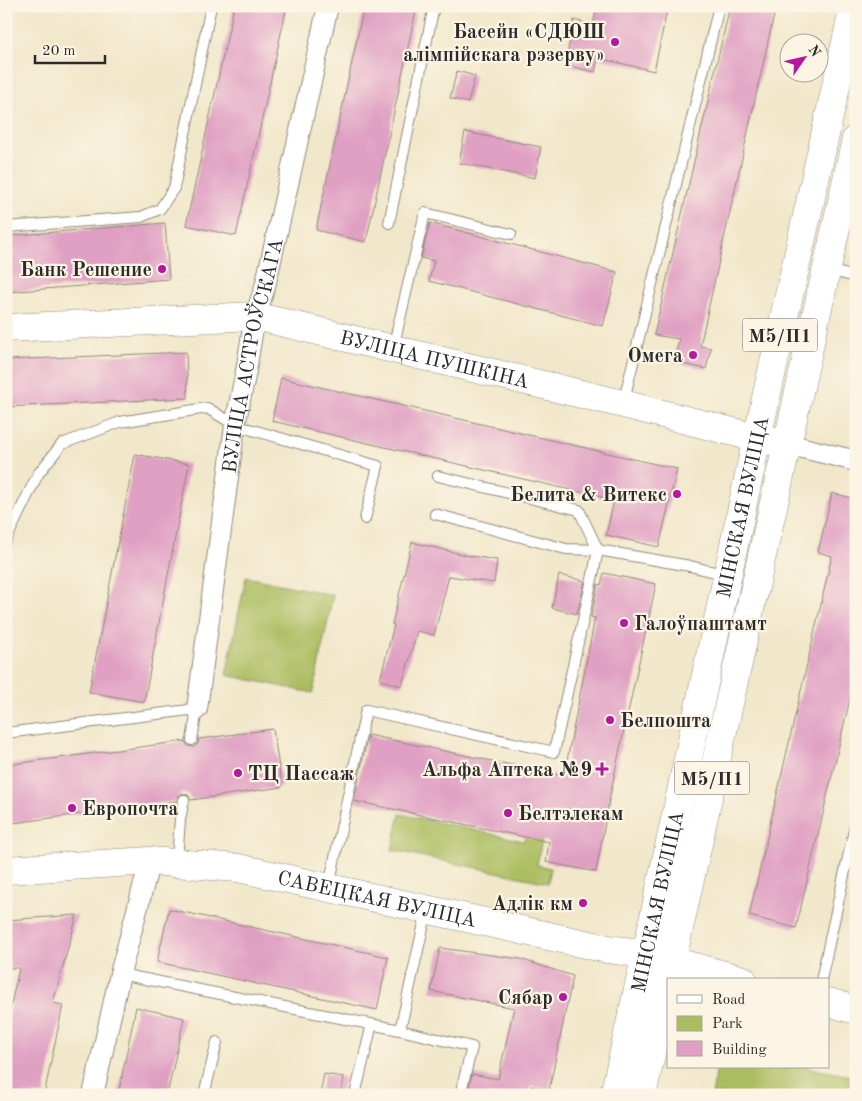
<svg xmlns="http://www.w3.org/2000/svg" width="862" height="1101" font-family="'Old Standard TT',serif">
  <rect width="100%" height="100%" fill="#fcf5e5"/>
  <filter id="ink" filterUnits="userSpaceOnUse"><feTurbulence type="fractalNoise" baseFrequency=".02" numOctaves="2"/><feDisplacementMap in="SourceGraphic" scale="10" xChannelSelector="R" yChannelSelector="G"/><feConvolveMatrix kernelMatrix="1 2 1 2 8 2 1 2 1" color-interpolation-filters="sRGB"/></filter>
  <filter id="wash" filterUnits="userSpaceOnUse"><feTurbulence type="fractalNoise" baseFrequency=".0096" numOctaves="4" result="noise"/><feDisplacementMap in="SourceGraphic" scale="20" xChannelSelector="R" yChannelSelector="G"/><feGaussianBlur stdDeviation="1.12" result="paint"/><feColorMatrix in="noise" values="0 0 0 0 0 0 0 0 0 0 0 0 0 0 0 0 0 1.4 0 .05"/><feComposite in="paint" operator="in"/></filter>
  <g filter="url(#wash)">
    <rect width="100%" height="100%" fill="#f1e7ca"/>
    <g fill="#acbd61" stroke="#6c7446">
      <path d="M246,577L333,595L313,693L226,675Z"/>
      <path d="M400,814L524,841L526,830L543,834L537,865L551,868L548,883L392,850Z"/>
      <path d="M717,1067H805L856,1077V1095H712Z"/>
    </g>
    <g id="blocks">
      <g fill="#e0a0c3">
        <path d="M234,6H287L236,236L186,225Z"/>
        <path d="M364,6H397L416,10L366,242L316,230Z"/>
        <path d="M597,6H668L654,71L598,58L595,72L565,65L574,20L593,25Z"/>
        <path d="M730,6H776L700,346L711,348L706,369L674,362L679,339L654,335Z"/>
        <path d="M457,71L475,76L468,103L450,98Z"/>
        <path d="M465,132L541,147L535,178L459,163Z"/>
        <path d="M165,223L169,279L6,292V236Z"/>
        <path d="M430,223L617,272L603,326L429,281L434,261L421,258Z"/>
        <path d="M186,352L188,398L6,407V360Z"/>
        <path d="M281,378L677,469L659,547L606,535L614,500L272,421Z"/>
        <path d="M135,454L189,464L144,702L89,692Z"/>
        <path d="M832,493L856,499V673L796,928L749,916L832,556L818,552Z"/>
        <path d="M412,542L465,555L497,560L494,583L449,576L434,635L417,631L402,686L380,680L394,625L392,624Z"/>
        <path d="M604,573L656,584L610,795L596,872L546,862L549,842L354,801L368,735L564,776L595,618L591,617L598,584L601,585Z"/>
        <path d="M559,575L585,581L577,614L552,608Z"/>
        <path d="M273,729L282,787L191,800L188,795L182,793L179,796L177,801L6,824V765L185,741L188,746L194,747L198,744L199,739Z"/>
        <path d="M169,909L388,957L377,1010L157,962Z"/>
        <path d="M77,915L53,1003L63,1005L44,1095H6V1028L19,968H6V920Z"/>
        <path d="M440,948L520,959L573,976L549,1090L531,1086L530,1095H467L472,1074L498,1079L514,1008L431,991Z"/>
        <path d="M136,1007L184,1018L167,1095H118Z"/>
        <path d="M324,1074L344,1077L341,1095H320Z"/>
      </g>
    </g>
  </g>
  <g filter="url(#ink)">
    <use href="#blocks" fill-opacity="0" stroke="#8e897a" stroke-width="1"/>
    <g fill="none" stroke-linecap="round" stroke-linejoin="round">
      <defs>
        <g id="lane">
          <path d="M389,223L434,6"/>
          <path d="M6,227L141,217L160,209L174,188L211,6"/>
          <path d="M827,270L856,277"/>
          <path d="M393,348L425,213L511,234"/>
          <path d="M623,404L719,6"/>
          <path d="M438,476L579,510L598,550L690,566L727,575"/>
          <path d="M6,540L38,474L62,444L120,422L207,408L235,425L378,466L365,519"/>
          <path d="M6,733L197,709L192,740"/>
          <path d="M177,861L180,819L184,800"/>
          <path d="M329,886L366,710L554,752L594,570L598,550L566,549L435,514"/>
          <path d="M427,910L400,1030L472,1047L460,1095"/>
          <path d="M120,974L400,1030"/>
          <path d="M821,980L856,821"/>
          <path d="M204,1095L217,1042"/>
          <path d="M355,1095L372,1024"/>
        </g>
        <g id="street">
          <path d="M787,444L856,461"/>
          <path id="s1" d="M197,709L235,425L246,371L255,316L265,287L328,6"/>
          <path d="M93,1095L120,974L150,861"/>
        </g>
        <g id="secondary">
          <path id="s2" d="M6,328L255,316L623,404L757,438L787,444"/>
          <path id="s3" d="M6,870L150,861L238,868L608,949L646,954L743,980"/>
          <path d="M828,1002L856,1010"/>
        </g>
        <g id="primary">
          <path id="s4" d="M614,1095L646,954L757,438L854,6"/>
          <path d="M642,1095L753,596L856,139"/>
        </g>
      </defs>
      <use href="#lane" stroke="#8e897a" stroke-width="12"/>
      <use href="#street" stroke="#8e897a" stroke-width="22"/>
      <use href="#secondary" stroke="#8e897a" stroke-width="29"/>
      <use href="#primary" stroke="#8e897a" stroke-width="29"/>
      <use href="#lane" stroke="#fff" stroke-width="10"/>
      <use href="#street" stroke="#fff" stroke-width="20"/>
      <use href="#secondary" stroke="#fff" stroke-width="28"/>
      <use href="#primary" stroke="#fff" stroke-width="28"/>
    </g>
  </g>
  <g fill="#b5179e" stroke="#fcf5e5" stroke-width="2">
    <circle cx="615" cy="42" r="5"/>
    <circle cx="162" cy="269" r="5"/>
    <circle cx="693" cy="355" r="5"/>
    <circle cx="677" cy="494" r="5"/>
    <circle cx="624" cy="623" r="5"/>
    <circle cx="610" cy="720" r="5"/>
    <path d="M599.5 761.5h5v5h5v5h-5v5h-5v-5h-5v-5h5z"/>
    <circle cx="238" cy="773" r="5"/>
    <circle cx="72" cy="808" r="5"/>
    <circle cx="508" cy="813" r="5"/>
    <circle cx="583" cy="903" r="5"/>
    <circle cx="563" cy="997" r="5"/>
  </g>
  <g text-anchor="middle" stroke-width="4.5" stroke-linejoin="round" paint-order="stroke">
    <g fill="#fcf5e5" stroke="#6a6863" stroke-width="1">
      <rect x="742.5" y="318.5" width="75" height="33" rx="4"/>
      <rect x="674.5" y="761.5" width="75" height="33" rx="4"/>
    </g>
    <g font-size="19" font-weight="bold" fill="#2b2b2b">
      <text x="780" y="342">М5/П1</text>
      <text x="712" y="785">М5/П1</text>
    </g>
    <g font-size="20" font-weight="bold" fill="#2b2b2b" stroke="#fcf5e5" text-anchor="end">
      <text x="605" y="38">Басейн «СДЮШ<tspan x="605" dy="23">алімпійскага рэзерву»</tspan></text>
      <text x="152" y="276">Банк Решение</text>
      <text x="683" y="362">Омега</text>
      <text x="667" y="501">Белита &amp; Витекс</text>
      <text x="634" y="630" text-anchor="start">Галоўпаштамт</text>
      <text x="620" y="727" text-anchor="start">Белпошта</text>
      <text x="592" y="776">Альфа Аптека №9</text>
      <text x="248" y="780" text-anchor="start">ТЦ Пассаж</text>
      <text x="82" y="815" text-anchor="start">Европочта</text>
      <text x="518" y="820" text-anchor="start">Белтэлекам</text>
      <text x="573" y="910">Адлік км</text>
      <text x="553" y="1004">Сябар</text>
    </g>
    <g font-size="20" fill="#2b2b2b" stroke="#fcf5e5">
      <text dy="7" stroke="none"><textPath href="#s1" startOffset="358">ВУЛІЦА АСТРОЎСКАГА</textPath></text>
      <text dy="7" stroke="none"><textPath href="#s2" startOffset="434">ВУЛІЦА ПУШКІНА</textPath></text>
      <text dy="7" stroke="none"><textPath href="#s4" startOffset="602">МІНСКАЯ ВУЛІЦА</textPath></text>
      <text dy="7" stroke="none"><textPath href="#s3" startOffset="375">САВЕЦКАЯ ВУЛІЦА</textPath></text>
      <text dy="7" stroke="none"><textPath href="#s4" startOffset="198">МІНСКАЯ ВУЛІЦА</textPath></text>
    </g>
  </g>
  <rect width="862" height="1101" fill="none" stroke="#fcf5e5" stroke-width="25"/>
  <rect x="667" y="978" width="162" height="90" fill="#fcf5e5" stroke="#a8a49b"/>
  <rect x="677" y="995" width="25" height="8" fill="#ffffff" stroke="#a8a49b"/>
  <text x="712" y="1004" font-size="15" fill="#2b2b2b">Road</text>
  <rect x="677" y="1016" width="25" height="15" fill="#acbd61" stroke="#a8a49b"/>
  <text x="712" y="1028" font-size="15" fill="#2b2b2b">Park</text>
  <rect x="677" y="1041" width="25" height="15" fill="#e0a0c3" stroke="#a8a49b"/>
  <text x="712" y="1054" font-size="15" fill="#2b2b2b">Building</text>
  <g transform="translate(804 58) rotate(56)"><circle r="24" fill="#fcf5e5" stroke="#a8a49b"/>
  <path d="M0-4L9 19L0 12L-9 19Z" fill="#b5179e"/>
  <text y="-8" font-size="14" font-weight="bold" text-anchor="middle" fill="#2b2b2b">N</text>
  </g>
  <path d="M35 55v8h70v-8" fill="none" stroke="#2b2b2b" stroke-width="2.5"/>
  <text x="42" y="55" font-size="15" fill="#2b2b2b" stroke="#fcf5e5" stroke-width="4" paint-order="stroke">20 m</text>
</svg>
